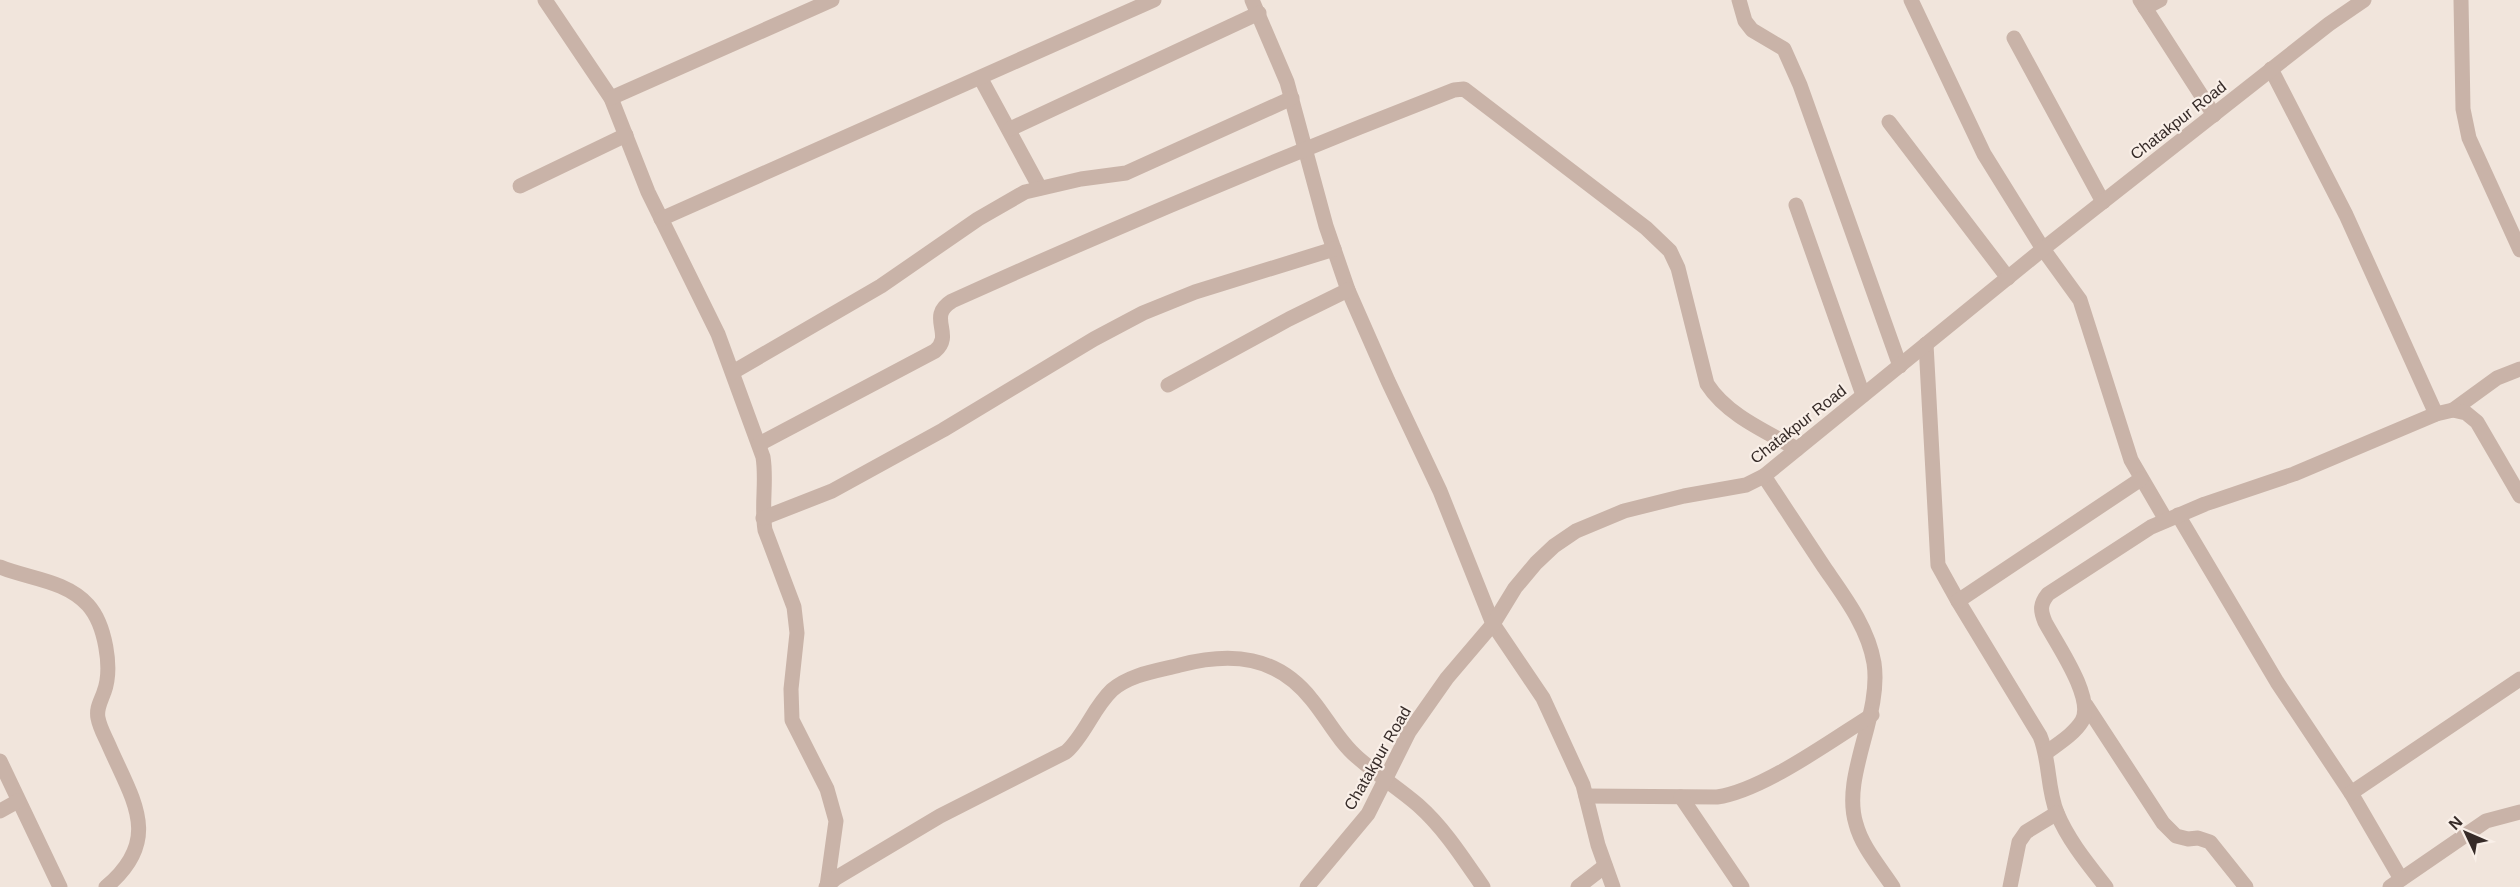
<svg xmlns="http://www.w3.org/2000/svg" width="2520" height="887" font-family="Helvetica,sans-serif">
  <rect width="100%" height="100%" fill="#f1e5dc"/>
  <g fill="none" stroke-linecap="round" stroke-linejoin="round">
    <g stroke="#c9b3a8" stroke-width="15">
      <path d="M545,0L611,98L648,192L718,334L763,457C767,481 761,506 765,530L794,607L797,633L791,689L792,720L827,789L836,821L827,886"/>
      <path d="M1252,0L1287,82L1326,226L1348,290L1388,381L1440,491L1493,624L1543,698L1583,785L1598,845L1613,887"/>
      <path d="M1739,0L1745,21L1752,30L1784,49L1800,85L1900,366"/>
      <path d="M1911,0L1984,154L2043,249L2080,300L2131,460L2166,520"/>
      <path d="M2140,0L2214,115"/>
      <path d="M2461,0L2463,109L2469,138L2520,250"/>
      <path d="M2145,8L2160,0"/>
      <path d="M2014,38L2103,202"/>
      <path d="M2271,69L2346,215L2436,414"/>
      <path d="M981,79L1040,188"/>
      <path d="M611,98L832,0"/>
      <path d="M1889,122L2008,278"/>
      <path d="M1010,129L1259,13"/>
      <path d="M520,186L626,135"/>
      <path d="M1796,205L1863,395"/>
      <path d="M661,219L1154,0"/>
      <path d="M1926,344L1938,565L1958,601L2040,736C2050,760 2047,789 2057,813C2068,840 2088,864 2106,887"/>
      <path d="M733,372L881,286L978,219L1025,192L1081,179L1126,173L1292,98"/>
      <path d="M1168,385L1289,319L1348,290"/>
      <path d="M2453,410L2497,378L2520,369"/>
      <path d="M759,444L935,351C955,334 926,317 952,301C1118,226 1284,156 1454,90L1464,89L1646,228L1670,251L1678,268L1707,384C1727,415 1765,431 1797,449"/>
      <path d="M1764,476C1784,506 1804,537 1824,567C1844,596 1868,627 1874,663C1882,716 1841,776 1856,824C1862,847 1880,867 1893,887"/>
      <path d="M2178,515L2277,682L2351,793L2401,879"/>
      <path d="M763,518L832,491L943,430L1094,339L1143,313L1195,292L1334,249"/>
      <path d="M0,567C29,579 65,580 88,605C105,624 113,668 104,692C101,701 96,708 98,718C100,729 106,738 110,748C134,802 162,840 106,887"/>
      <path d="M1958,601L2141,479"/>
      <path d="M2086,705L2163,823L2176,836L2188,839L2198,838L2210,842L2246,887"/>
      <path d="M2047,752C2059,743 2074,734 2082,721C2095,698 2056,643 2045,622C2040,610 2040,604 2048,594L2151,527L2205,504L2294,474L2436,414L2453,410L2466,413L2477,422L2520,496"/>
      <path d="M0,761L60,887"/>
      <path d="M2351,793L2520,679"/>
      <path d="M1586,796L1717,797C1762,791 1832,740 1872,715"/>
      <path d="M1681,797L1742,887"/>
      <path d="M0,811L18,801"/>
      <path d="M826,887L836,878L940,816L1066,752C1085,735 1093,708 1112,690C1131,674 1157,671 1180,665C1231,652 1277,655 1312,700C1327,718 1339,742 1357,757C1376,774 1398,788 1418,805C1444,828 1463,858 1483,887"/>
      <path d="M1307,887L1368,814L1409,732L1447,678L1493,624L1515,588L1536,563L1554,546L1576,531L1624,511L1684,496L1746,485L1764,476L2048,245L2329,24L2364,0"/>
      <path d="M1578,887L1605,866"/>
      <path d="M2010,887L2019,842L2026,832L2057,813"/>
      <path d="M2390,887L2486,821L2520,812"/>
    </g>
  </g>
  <g text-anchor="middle" stroke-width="4.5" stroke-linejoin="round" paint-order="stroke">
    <g font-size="16" fill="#362b28" stroke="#f9efe8">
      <text transform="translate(2178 120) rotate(-38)" y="6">Chatakpur Road</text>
      <text transform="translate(1798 424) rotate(-38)" y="6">Chatakpur Road</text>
      <text transform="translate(1377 758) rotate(-60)" y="6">Chatakpur Road</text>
    </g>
  </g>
  <g transform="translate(2466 833) rotate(314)" stroke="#f9efe8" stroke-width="4.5" paint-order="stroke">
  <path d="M0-4.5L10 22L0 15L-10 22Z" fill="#362b28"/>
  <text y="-9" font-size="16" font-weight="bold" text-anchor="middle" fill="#362b28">N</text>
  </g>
</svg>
